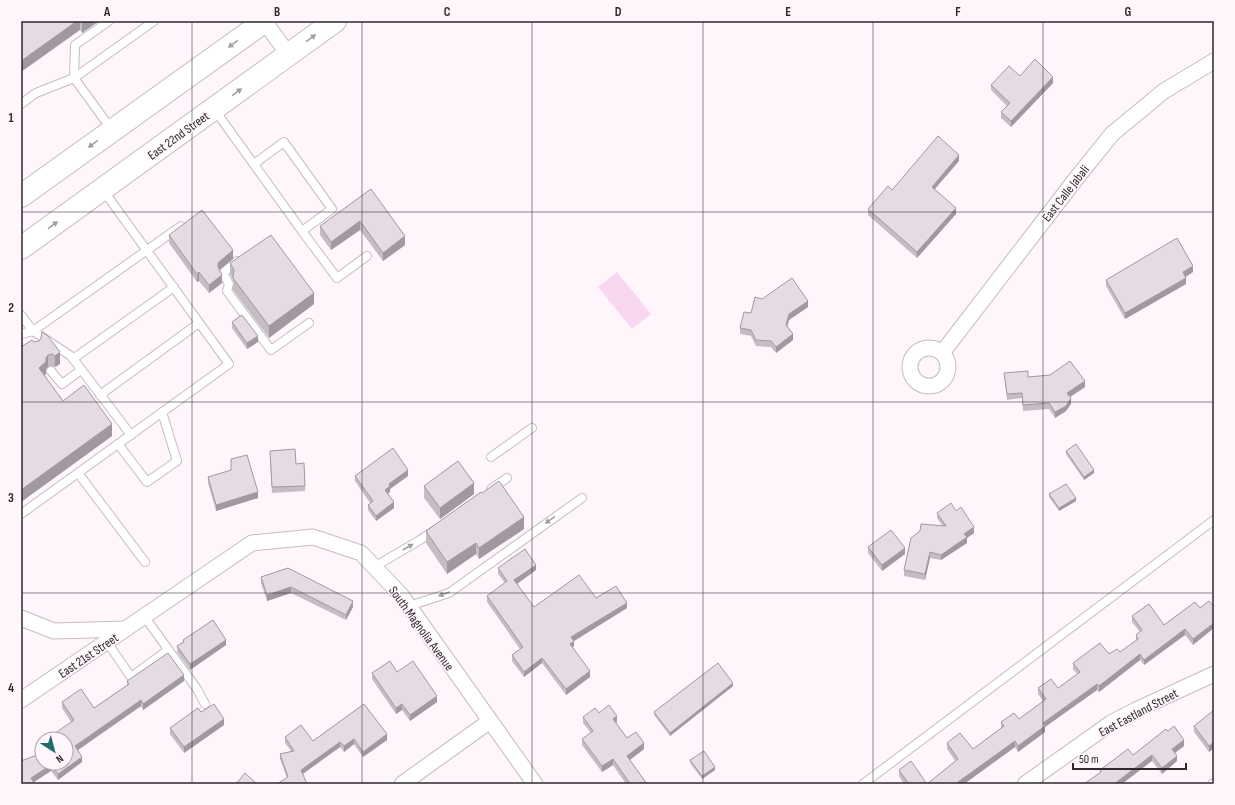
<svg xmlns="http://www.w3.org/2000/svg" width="1235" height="805" font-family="'Sofia Sans Condensed',sans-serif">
  <rect width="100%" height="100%" fill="#fff6fc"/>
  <path fill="#f8d7f0" d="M617,272L651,314L632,329L598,287Z"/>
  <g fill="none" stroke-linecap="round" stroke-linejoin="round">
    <defs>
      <g id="service">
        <path d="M74,78L154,21"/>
        <path d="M74,78L75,45L109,21"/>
        <path d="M21,104L36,93L74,78L112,130"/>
        <path d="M214,109L302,231L332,209L284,142L254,164"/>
        <path d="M302,231L337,278L367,256"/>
        <path d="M237,261L223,273L229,284L227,291L271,350L309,323"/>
        <path d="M21,315L33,331L71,356L131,435"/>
        <path d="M21,334L33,331L181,226"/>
        <path d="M73,359L174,287"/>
        <path d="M51,371L62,384L81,370"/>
        <path d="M100,395L199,323"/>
        <path d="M118,444L147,482L177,461L162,412"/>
        <path d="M491,457L532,428"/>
        <path d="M78,473L145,562"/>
        <path d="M491,489L507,478"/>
        <path d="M21,514L229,364L103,190"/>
        <path d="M374,567L420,540L435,530"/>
        <path d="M409,606L449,593L582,498"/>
        <path d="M144,616L197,689L205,704"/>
        <path d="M107,642L131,677L168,650"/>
        <path d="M863,784L1214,520"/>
        <path d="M1212,784L1214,783"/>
      </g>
      <g id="minor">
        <path d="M264,21L288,54"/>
        <circle cx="929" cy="367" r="19"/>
        <path d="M942,353L1075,180L1112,134L1164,91L1214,61"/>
        <path d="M21,618L54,631L126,629"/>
        <path d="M21,700L252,543L313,537L361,553L401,595L535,784"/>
        <path d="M402,784L490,721"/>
        <path d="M1025,784L1111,723L1136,710L1214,674"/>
      </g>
      <g id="primary">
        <path d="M21,196L265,21"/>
        <path d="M21,248L335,21"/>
      </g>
    </defs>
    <use href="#service" stroke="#c6bbc3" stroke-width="10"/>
    <use href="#minor" stroke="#c6bbc3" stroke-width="17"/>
    <use href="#primary" stroke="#c6bbc3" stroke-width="24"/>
    <use href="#service" stroke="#fff" stroke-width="8"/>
    <use href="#minor" stroke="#fff" stroke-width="15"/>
    <use href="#primary" stroke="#fff" stroke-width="22"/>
  </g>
  <g fill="#c6bcc3">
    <path d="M21,21H99L82,33L80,30Z"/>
    <path d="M1020,76L1053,83L1011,127L1001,118V112L1007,106L991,90V85Z"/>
    <path d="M959,161L935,189L956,214L917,258L868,215V209L892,190Z"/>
    <path d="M371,189L405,245L383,261L360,230L331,250L320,235V226Z"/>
    <path d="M169,235L233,259L219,270L222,283L209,293L199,281L197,282L169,243Z"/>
    <path d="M230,263L314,304L269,338L233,290V280L230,274Z"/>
    <path d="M1193,272L1186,277V284L1125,319L1106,286V280Z"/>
    <path d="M808,307L789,320L787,326L793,340L776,353L771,347L756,346L751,336L740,334V328L751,313Z"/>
    <path d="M232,322L258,342L247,349L232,328Z"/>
    <path d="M42,332L60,364L55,367L52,366L48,367L46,369V374L44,375L63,401L112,436L21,502L34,342L39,341L41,338Z"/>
    <path d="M1004,373L1028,377L1085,387L1070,397L1071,404L1066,411L1055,418L1049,409L1023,411L1022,398L1007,400Z"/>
    <path d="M1066,451L1094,473L1084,480L1066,454Z"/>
    <path d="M270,457L296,464L305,486V491L272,493Z"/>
    <path d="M355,476H408L390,489V492L388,494L394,508L376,521L368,510V505L370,503L355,481Z"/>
    <path d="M208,477L258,498L216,511L208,483Z"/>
    <path d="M424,486L474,494L440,519L424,498Z"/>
    <path d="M1049,494L1076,501L1059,511L1049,497Z"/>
    <path d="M956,511L974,533L967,538V543L941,560L930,558L925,580L904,576V570L942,525L937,518V513Z"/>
    <path d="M524,529L479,559L476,554L447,574L426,543V531Z"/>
    <path d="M868,547L905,554L882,571L868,553Z"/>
    <path d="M498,568L536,570L517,584L534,607L596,598L627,608L574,641V646L572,648L590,677L566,695L542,663L524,677L512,661V655L520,649L487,602V596L505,583L498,574Z"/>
    <path d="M261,577L353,607L346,620L291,593L267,601L261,583Z"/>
    <path d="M1195,602L1193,645L1185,635L1144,665L1140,660L1099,692L1097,690L1045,727V732L1018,752L1015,747L964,784H904L899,776V770L927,784L956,762L947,749V743L973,749L1001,728V722L1019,719L1043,701L1038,694V688H1058L1077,674L1073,669V663L1120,652L1136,641V635L1140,632L1132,622V616L1164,625Z"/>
    <path d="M183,640L226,645L190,670L177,652V646L183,642Z"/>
    <path d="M397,672L437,702L410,721L402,710L396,714L372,679V673Z"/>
    <path d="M127,681H184L143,710L141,706L78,750L82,762L58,780L51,771L21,784L40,754L38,751V745L42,743V763L71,722L62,708V702L94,708L127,685Z"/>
    <path d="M733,686L670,736L654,715V712Z"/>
    <path d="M364,704L387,740L363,757L354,744L344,752L340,747L303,774L287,778L280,759V754L291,751L285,743V737L313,741Z"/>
    <path d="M1214,710V748L1209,752L1194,732V726Z"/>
    <path d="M583,717L617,722L616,723L627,738L644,749L630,760L647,784H626L613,765L602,772L582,745V739L591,733L583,723Z"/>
    <path d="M224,725L184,753L170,734V728Z"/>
    <path d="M1184,746L1175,753L1177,761L1162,774L1152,761L1100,773V770L1133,755Z"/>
    <path d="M690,760L715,770L702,779L690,763Z"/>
  </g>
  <g fill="#a1999f">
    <path d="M77,21H80V30L21,72V61Z"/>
    <path d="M82,21H99L82,33Z"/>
    <path d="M1053,77V83L1011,127V121Z"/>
    <path d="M959,155V161L932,192V187Z"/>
    <path d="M956,208V214L917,258V252Z"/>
    <path d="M360,221V230L331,250V242Z"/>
    <path d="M405,236V245L383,261V253Z"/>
    <path d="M233,250V259L218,271V263Z"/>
    <path d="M1193,266V272L1183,278V272Z"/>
    <path d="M199,272V281L197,282V274Z"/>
    <path d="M222,275V283L209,293V285Z"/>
    <path d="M1186,278V284L1125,319V313Z"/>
    <path d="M314,293V304L269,338V326Z"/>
    <path d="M808,301V307L789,320L786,331V325L789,314Z"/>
    <path d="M793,334V340L776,353V347Z"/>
    <path d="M258,336V342L247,349V343Z"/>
    <path d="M60,352V364L55,367V356Z"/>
    <path d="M48,355V367L46,369V374L39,379V368Z"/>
    <path d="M1085,381V387L1067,399V393Z"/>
    <path d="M1071,398V404L1066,411L1055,418V412Z"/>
    <path d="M112,424V436L21,502V490Z"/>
    <path d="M408,470V476L390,489V492L385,496V490L389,484Z"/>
    <path d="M1094,470V473L1084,480V477Z"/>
    <path d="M474,483V494L440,519V508Z"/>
    <path d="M258,492V498L216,511V505Z"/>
    <path d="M1076,498V501L1059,511V508Z"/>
    <path d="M394,502V508L376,521V516Z"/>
    <path d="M524,517V529L479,559V548Z"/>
    <path d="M974,527V533L967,538V543L941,560V555L964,534Z"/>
    <path d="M476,543V554L447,574V562Z"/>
    <path d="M905,548V554L882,571V565Z"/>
    <path d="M930,552V558L925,580V574Z"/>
    <path d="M536,565V570L514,586V580Z"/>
    <path d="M291,587V593L267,601V595Z"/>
    <path d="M353,601V607L346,620V615Z"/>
    <path d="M627,603V608L574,641V646L570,650V644L571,637Z"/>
    <path d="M1214,623V628L1193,645V639Z"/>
    <path d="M1185,629V635L1144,665V660Z"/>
    <path d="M226,640V645L190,670V664Z"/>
    <path d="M1140,654V660L1099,692V686Z"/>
    <path d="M542,658V663L524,677V672Z"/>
    <path d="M590,671V677L566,695V689Z"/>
    <path d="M184,675V681L143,710V704Z"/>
    <path d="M733,683V686L670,736V733Z"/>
    <path d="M1097,684V690L1045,727V732L1018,752V746L1043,723Z"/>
    <path d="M437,696V702L410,721V715Z"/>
    <path d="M141,700V706L75,752V746Z"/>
    <path d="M402,704V710L396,714V708Z"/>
    <path d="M617,716V722L613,725V719Z"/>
    <path d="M224,719V725L184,753V747Z"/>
    <path d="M387,734V740L363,757V752Z"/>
    <path d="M354,739V744L344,752V746Z"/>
    <path d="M1184,740V746L1172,755V749Z"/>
    <path d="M1015,741V747L964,784H958V782Z"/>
    <path d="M340,742V747L301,775V770Z"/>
    <path d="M1214,742V748L1209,752V746Z"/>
    <path d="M644,743V749L627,762V756Z"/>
    <path d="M1152,755V761L1122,784H1114Z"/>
    <path d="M1177,756V761L1162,774V768Z"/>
    <path d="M82,757V762L58,780V774Z"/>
    <path d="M613,759V765L602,772V766Z"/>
    <path d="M51,765V771L31,784V778Z"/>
    <path d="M715,767V770L702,779V776Z"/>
  </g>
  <g fill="#e6dbe3" stroke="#a1999f">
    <path d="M21,21H77L21,61Z"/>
    <path d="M1035,59L1053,77L1011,121L1001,112L1010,103L991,85L1009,66L1020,76Z"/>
    <path d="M938,136L959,155L932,187L956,208L917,252L868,209L888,186L892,190Z"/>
    <path d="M371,189L405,236L383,253L360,221L331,242L320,226Z"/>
    <path d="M202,210L233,250L218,263V267L222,275L209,285L199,272L197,274L169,235Z"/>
    <path d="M271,235L314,293L269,326L233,278L234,270L230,263Z"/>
    <path d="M1177,238L1193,266L1183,272L1186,278L1125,313L1106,280Z"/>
    <path d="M792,278L808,301L789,314L786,325L793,334L776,347L771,341L756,340L751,330L740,328L744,312L751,313L755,297L762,299Z"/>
    <path d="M242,315L258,336L247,343L232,322Z"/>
    <path d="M42,332L48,336L60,352L55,356L52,354L48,355L46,358V362L39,368L63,401L84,385L112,424L21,490V347L32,340L34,342L39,341L41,338Z"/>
    <path d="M1070,361L1085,381L1067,393L1071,398L1066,406L1055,412L1049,403L1023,405L1022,393L1007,394L1004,373L1028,371V377L1050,375Z"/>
    <path d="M1076,444L1094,470L1084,477L1066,451Z"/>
    <path d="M393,448L408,470L389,484L390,486L385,490L394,502L376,516L368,505L373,501L355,476Z"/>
    <path d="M295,449L296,464L304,463L305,486L272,487L270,451Z"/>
    <path d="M247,455L258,492L216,505L208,477L231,470V459Z"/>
    <path d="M458,461L474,483L440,508L424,486Z"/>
    <path d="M499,481L524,517L479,548L476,543L447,562L426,531L481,492L482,493Z"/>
    <path d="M1066,484L1076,498L1059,508L1049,494Z"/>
    <path d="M951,503L956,511L961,507L974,527L964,534L967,537L941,555L930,552L925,574L904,570L911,538L920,531L921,524L946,526L937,513Z"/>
    <path d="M891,530L905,548L882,565L868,547Z"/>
    <path d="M525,549L536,565L514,580L534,607L579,575L596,598L616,586L627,603L571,637L574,641L570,644L590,671L566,689L542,658L524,672L512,655L523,647L487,596L507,581L498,568Z"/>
    <path d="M288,568L353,601L346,615L291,587L267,595L261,577Z"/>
    <path d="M1209,601L1214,607V623L1193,639L1185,629L1144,660L1140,654L1099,686L1097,684L1043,723L1045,726L1018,746L1015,741L958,782L959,784H909L899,770L911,761L927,784L958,759L947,743L960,733L973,749L1004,726L1001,722L1014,713L1019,719L1046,699L1038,688L1051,679L1058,688L1080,672L1073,663L1100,643L1109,654L1117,649L1120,652L1138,639L1136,635L1142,630L1132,616L1149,604L1164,625L1195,602L1200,608Z"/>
    <path d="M213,620L226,640L190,664L177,646L184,642L183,640Z"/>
    <path d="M168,653L184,675L143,704L141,700L75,746L82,757L58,774L51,765L31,778L35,784H21V761L42,753V763H66V739H47L74,720L62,702L81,689L94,708L129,684L127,681Z"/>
    <path d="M390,661L397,672L413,661L437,696L410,715L402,704L396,708L372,673Z"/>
    <path d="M718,663L733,683L670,733L654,712Z"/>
    <path d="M214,704L224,719L184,747L170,728L198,708L201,712Z"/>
    <path d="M364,704L387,734L363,752L354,739L344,746L340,742L301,770L307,784H277L288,777L280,754L294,751L285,737L301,725L313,741Z"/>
    <path d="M609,705L617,716L613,719L627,738L636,732L644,743L627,756L647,784H626L629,782L613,759L602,766L582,739L593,731L583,717L595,708L599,713Z"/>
    <path d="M1214,710V742L1209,746L1194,726Z"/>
    <path d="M1174,726L1184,740L1172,749L1177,756L1162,768L1152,755L1114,784H1084L1101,772L1100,770L1128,749L1133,755L1166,729L1168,731Z"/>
    <path d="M42,743V751L38,745Z"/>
    <path d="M704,751L715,767L702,776L690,760Z"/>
    <path d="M245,773L257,784H236Z"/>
  </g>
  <defs><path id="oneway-solid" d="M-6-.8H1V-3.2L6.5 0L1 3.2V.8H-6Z"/></defs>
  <g fill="#a09fa0">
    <use href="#oneway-solid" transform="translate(311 38) rotate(-36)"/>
    <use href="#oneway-solid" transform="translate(233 44) rotate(144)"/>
    <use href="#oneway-solid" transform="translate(237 92) rotate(-36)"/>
    <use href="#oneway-solid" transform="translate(93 144) rotate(144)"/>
    <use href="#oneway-solid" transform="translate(53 225) rotate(-36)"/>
    <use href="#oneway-solid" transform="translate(550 520) rotate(145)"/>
    <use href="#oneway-solid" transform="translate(408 547) rotate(-30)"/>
    <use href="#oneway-solid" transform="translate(444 594) rotate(160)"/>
  </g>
  <path fill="none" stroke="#2d292c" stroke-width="1" stroke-opacity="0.55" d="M192,21V784M362,21V784M532,21V784M703,21V784M873,21V784M1043,21V784M21,212H1214M21,402H1214M21,593H1214"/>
  <g text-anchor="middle" stroke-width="3" stroke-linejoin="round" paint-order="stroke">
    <g font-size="13" fill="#2d292c" stroke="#fff6fc">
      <text transform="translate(178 135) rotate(-36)" y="5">East 22nd Street</text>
      <text transform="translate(1065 193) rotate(-52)" y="5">East Calle Jabali</text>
      <text transform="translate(422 628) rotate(54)" y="5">South Magnolia Avenue</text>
      <text transform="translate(88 655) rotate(-34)" y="5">East 21st Street</text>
      <text transform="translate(1138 712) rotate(-28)" y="5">East Eastland Street</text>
    </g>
  </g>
  <rect width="1235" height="805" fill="none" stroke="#fff6fc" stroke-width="44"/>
  <g transform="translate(54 751) rotate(144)"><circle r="19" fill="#fff6fc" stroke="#aba4a9"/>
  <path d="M0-3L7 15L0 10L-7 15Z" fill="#1f6c6e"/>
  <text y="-6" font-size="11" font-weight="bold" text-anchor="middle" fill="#2d292c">N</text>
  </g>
  <path d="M1073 763v6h113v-6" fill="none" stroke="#2d292c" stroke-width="2"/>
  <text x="1079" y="763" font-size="12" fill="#2d292c" stroke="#fff6fc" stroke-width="3" paint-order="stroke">50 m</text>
  <rect x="22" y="22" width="1191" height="761" fill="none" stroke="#2d292c" stroke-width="1.5"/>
  <g font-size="13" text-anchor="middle" font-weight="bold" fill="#2d292c">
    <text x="107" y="16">A</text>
    <text x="277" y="16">B</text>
    <text x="447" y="16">C</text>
    <text x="618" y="16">D</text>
    <text x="788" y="16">E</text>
    <text x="958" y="16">F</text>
    <text x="1128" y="16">G</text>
    <text x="11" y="122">1</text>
    <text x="11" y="312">2</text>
    <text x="11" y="502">3</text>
    <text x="11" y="692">4</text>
  </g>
</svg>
